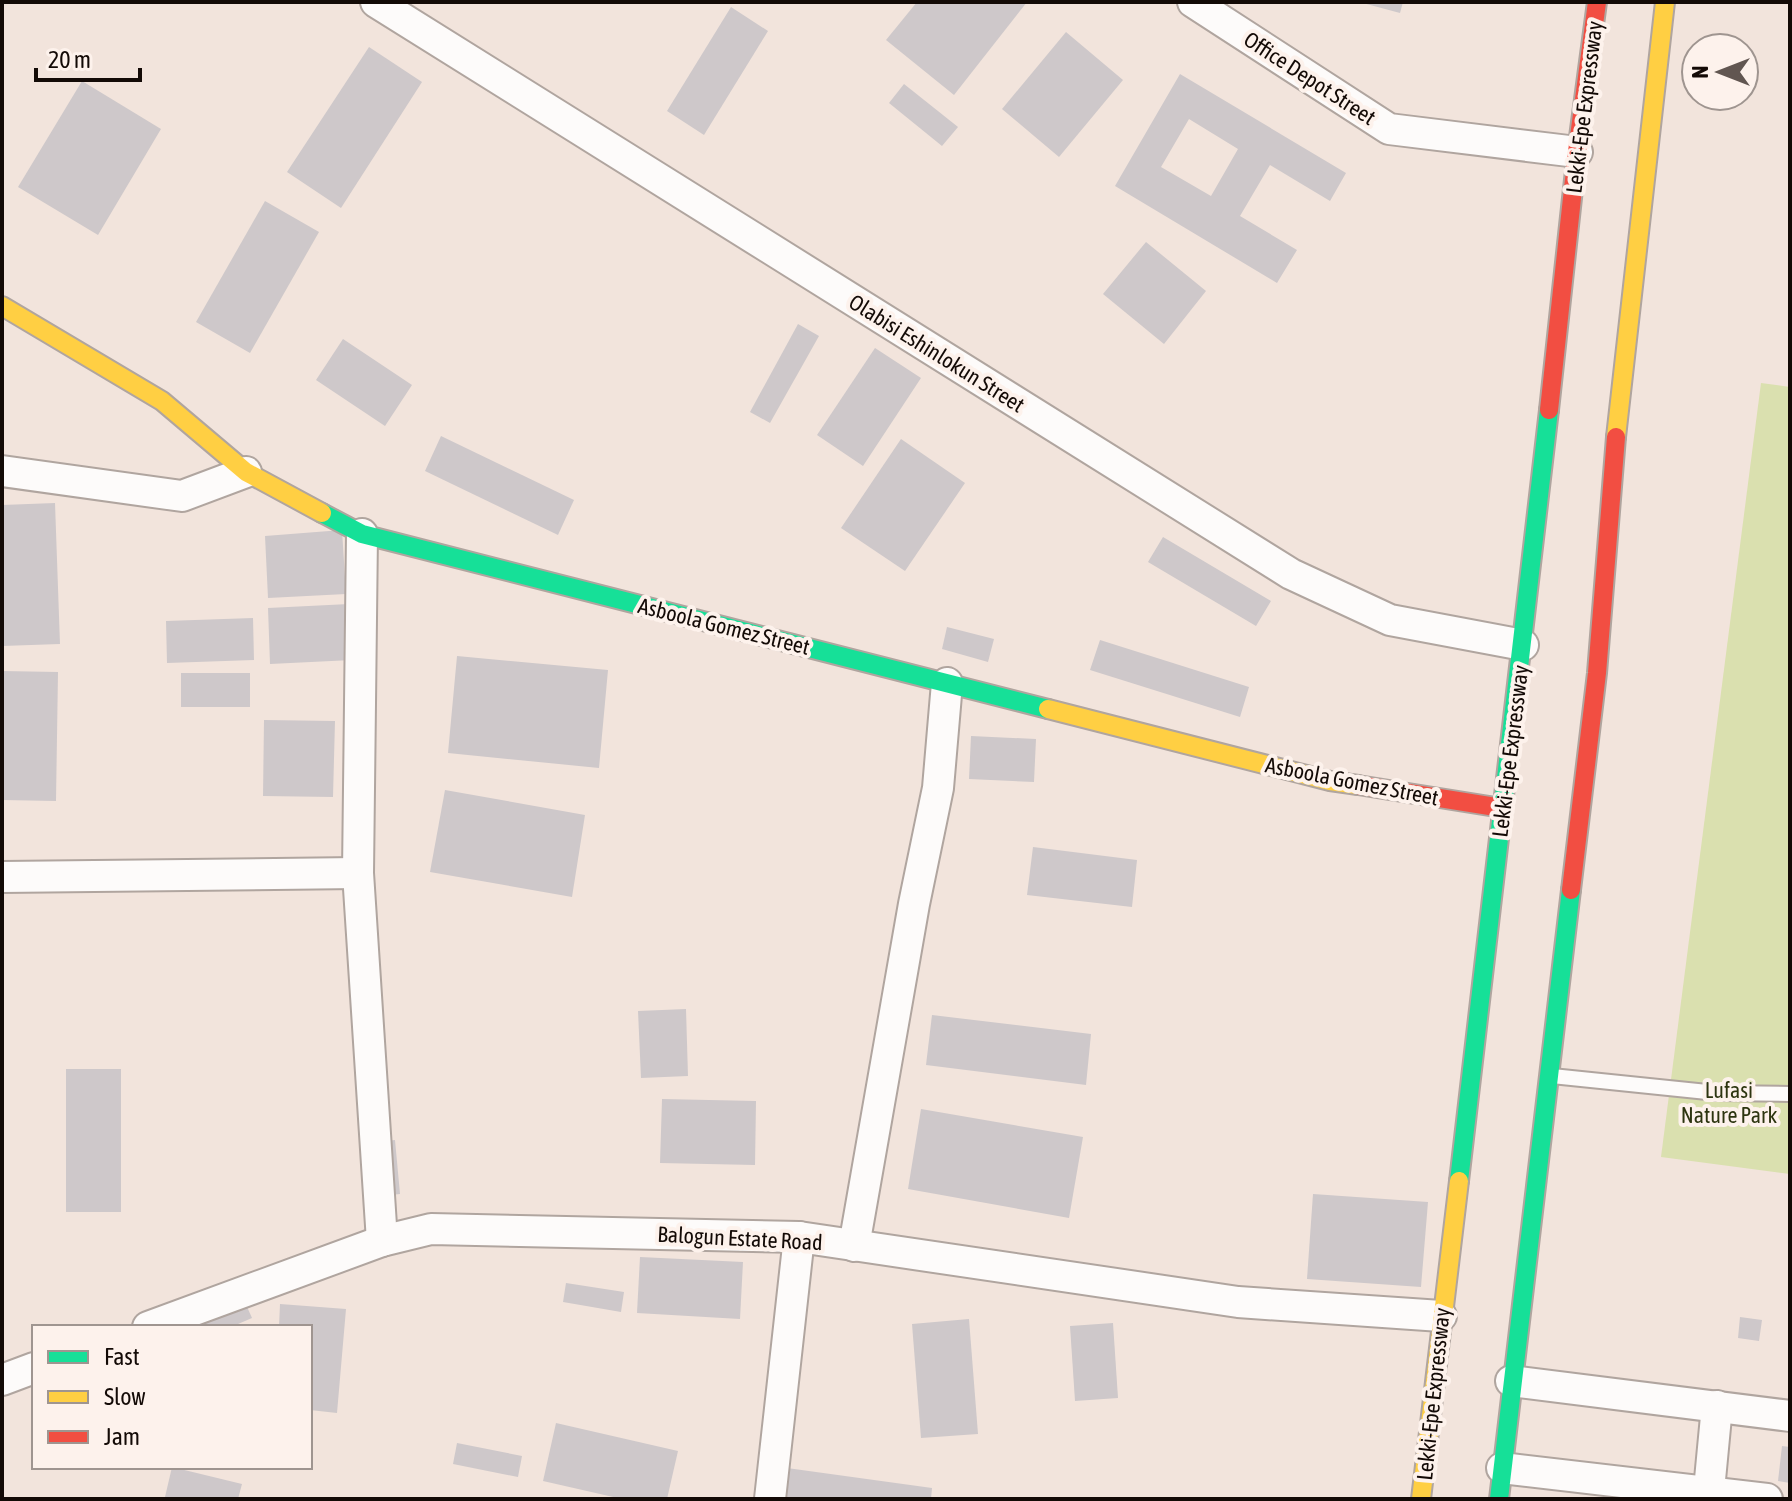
<svg xmlns="http://www.w3.org/2000/svg" width="1792" height="1501" font-family="'Asap Condensed',sans-serif">
  <rect width="100%" height="100%" fill="#f2e4dc"/>
  <path fill="#dae0af" d="M1761,383L1790,387V1174L1661,1157Z"/>
  <g fill="#cec8ca" fill-rule="evenodd">
    <path d="M917,2H1027L954,95L886,40Z"/>
    <path d="M1359,2H1403L1400,13Z"/>
    <path d="M731,7L768,31L704,135L667,111Z"/>
    <path d="M1066,32L1123,80L1059,157L1002,109Z"/>
    <path d="M369,47L422,82L341,208L287,172Z"/>
    <path d="M1180,74L1346,173L1330,201L1270,165L1240,216L1297,250L1277,283L1115,186ZM1189,119L1238,149L1211,196L1161,167Z"/>
    <path d="M82,81L161,129L98,235L18,187Z"/>
    <path d="M904,84L958,127L942,146L889,103Z"/>
    <path d="M265,201L319,232L250,353L196,322Z"/>
    <path d="M1146,242L1206,291L1164,344L1103,294Z"/>
    <path d="M798,324L819,336L770,423L750,412Z"/>
    <path d="M343,339L412,385L385,426L316,380Z"/>
    <path d="M875,348L921,378L863,466L817,435Z"/>
    <path d="M441,436L574,500L558,535L425,471Z"/>
    <path d="M901,439L965,483L905,571L841,528Z"/>
    <path d="M55,503L60,644L2,646V505Z"/>
    <path d="M342,530L346,594L268,598L265,536Z"/>
    <path d="M1163,537L1271,601L1256,626L1148,562Z"/>
    <path d="M349,604L352,660L270,664L268,608Z"/>
    <path d="M253,618L254,660L167,663L166,621Z"/>
    <path d="M947,627L994,639L988,662L942,649Z"/>
    <path d="M1100,640L1249,687L1240,717L1090,670Z"/>
    <path d="M457,656L608,670L599,768L448,753Z"/>
    <path d="M2,671L58,672L56,801L2,800Z"/>
    <rect x="181" y="673" width="69" height="34"/>
    <path d="M264,720L335,721L333,797L263,796Z"/>
    <path d="M971,736L1036,739L1034,782L969,779Z"/>
    <path d="M445,790L585,815L572,897L430,872Z"/>
    <path d="M1033,847L1137,860L1132,907L1027,895Z"/>
    <path d="M686,1009L688,1076L641,1078L638,1011Z"/>
    <path d="M932,1015L1091,1034L1086,1085L926,1065Z"/>
    <rect x="66" y="1069" width="55" height="143"/>
    <path d="M662,1099L756,1101L755,1165L660,1163Z"/>
    <path d="M921,1109L1083,1137L1069,1218L908,1189Z"/>
    <path d="M395,1140L400,1194L382,1196L378,1142Z"/>
    <path d="M1313,1194L1428,1202L1421,1287L1307,1279Z"/>
    <path d="M640,1257L743,1262L740,1319L637,1313Z"/>
    <path d="M566,1283L624,1292L621,1312L563,1302Z"/>
    <path d="M244,1300L252,1318L231,1327H194L192,1323Z"/>
    <path d="M280,1304L346,1309L337,1413L310,1410V1327H279Z"/>
    <path d="M1740,1317L1762,1320L1759,1341L1738,1338Z"/>
    <path d="M969,1319L978,1434L921,1438L912,1324Z"/>
    <path d="M1113,1323L1118,1398L1075,1401L1070,1326Z"/>
    <path d="M556,1423L678,1451L667,1499H622L543,1481Z"/>
    <path d="M457,1443L522,1456L518,1477L453,1464Z"/>
    <path d="M1782,1446L1790,1447V1483L1778,1481Z"/>
    <path d="M172,1467L242,1484L238,1499H174L165,1497Z"/>
    <path d="M787,1468L932,1488L931,1499H782Z"/>
  </g>
  <g fill="none" stroke-linecap="round" stroke-linejoin="round">
    <defs>
      <path id="lane" d="M1552,1076L1717,1093L1790,1094"/>
      <g id="street">
        <path d="M376,2L1291,574L1390,620L1523,645"/>
        <path d="M1193,2L1389,129L1577,152"/>
        <path d="M2,471L182,496L246,472"/>
        <path d="M362,534L358,873L382,1241"/>
        <path d="M2,877L358,873"/>
        <path d="M854,1246L914,904L938,788L947,683"/>
        <path d="M148,1327L382,1241L431,1229L799,1237L1238,1302L1441,1316"/>
        <path d="M2,1380L34,1368"/>
        <path d="M1511,1381L1790,1416"/>
        <path d="M1502,1468L1767,1499"/>
        <path d="M1709,1490L1717,1406"/>
        <path d="M770,1499L799,1237"/>
      </g>
      <g id="fast">
        <path d="M322,513L362,534L1048,709"/>
        <path d="M1459,1181L1549,410"/>
        <path d="M1499,1499L1571,890"/>
      </g>
      <g id="slow">
        <path d="M2,306L162,401L246,472L322,513"/>
        <path d="M1616,437L1665,2"/>
        <path d="M1048,709L1330,781L1358,785"/>
        <path d="M1421,1499L1459,1181"/>
      </g>
      <g id="jam">
        <path d="M1549,410L1577,152L1597,2"/>
        <path d="M1358,785L1502,808"/>
        <path d="M1571,890L1597,673L1616,437"/>
      </g>
    </defs>
    <use href="#lane" stroke="#b0a59f" stroke-width="18"/>
    <use href="#street" stroke="#b0a59f" stroke-width="34"/>
    <use href="#fast" stroke="#b0a59f" stroke-width="22"/>
    <use href="#slow" stroke="#b0a59f" stroke-width="22"/>
    <use href="#jam" stroke="#b0a59f" stroke-width="22"/>
    <use href="#lane" stroke="#fdfbfa" stroke-width="14"/>
    <use href="#street" stroke="#fdfbfa" stroke-width="30"/>
    <use href="#fast" stroke="#16e098" stroke-width="18"/>
    <use href="#slow" stroke="#ffcf43" stroke-width="18"/>
    <use href="#jam" stroke="#f24e42" stroke-width="18"/>
  </g>
  <g text-anchor="middle" stroke-width="8" stroke-linejoin="round" paint-order="stroke">
    <g font-size="22" fill="#130a06" stroke="#fdf2ec">
      <text transform="translate(1310 78) rotate(33)" y="8">Office Depot Street</text>
      <text transform="translate(1584 107) rotate(-83)" y="8">Lekki-Epe Expressway</text>
      <text transform="translate(937 353) rotate(32)" y="8">Olabisi Eshinlokun Street</text>
      <text transform="translate(724 626) rotate(14)" y="8">Asboola Gomez Street</text>
      <text transform="translate(1510 751) rotate(-83)" y="8">Lekki-Epe Expressway</text>
      <text transform="translate(1352 781) rotate(11)" y="8">Asboola Gomez Street</text>
      <text transform="translate(740 1238) rotate(3)" y="8">Balogun Estate Road</text>
      <text transform="translate(1433 1394) rotate(-84)" y="8">Lekki-Epe Expressway</text>
    </g>
    <g font-size="22" fill="#2d3510" stroke="#fdf2ec">
      <text x="1729" y="1098">Lufasi<tspan x="1729" dy="25">Nature Park</tspan></text>
    </g>
  </g>
  <rect width="1792" height="1501" fill="none" stroke="#130a06" stroke-width="8"/>
  <rect x="32" y="1325" width="280" height="144" fill="#fdf2ec" stroke="#9f9590" stroke-width="2"/>
  <rect x="48" y="1351" width="40" height="12" fill="#16e098" stroke="#9f9590" stroke-width="2"/>
  <text x="104" y="1365" font-size="24" fill="#130a06">Fast</text>
  <rect x="48" y="1391" width="40" height="12" fill="#ffcf43" stroke="#9f9590" stroke-width="2"/>
  <text x="104" y="1405" font-size="24" fill="#130a06">Slow</text>
  <rect x="48" y="1431" width="40" height="12" fill="#f24e42" stroke="#9f9590" stroke-width="2"/>
  <text x="104" y="1445" font-size="24" fill="#130a06">Jam</text>
  <g transform="translate(1720 72) rotate(270)"><circle r="38" fill="#fdf2ec" stroke="#9f9590" stroke-width="2"/>
  <path d="M0-6L14 30L0 20L-14 30Z" fill="#615651"/>
  <text y="-12" font-size="22" font-weight="bold" text-anchor="middle" fill="#130a06">N</text>
  </g>
  <path d="M36 68v12h104v-12" fill="none" stroke="#130a06" stroke-width="4"/>
  <text x="48" y="68" font-size="24" fill="#130a06" stroke="#fdf2ec" stroke-width="6" paint-order="stroke">20 m</text>
</svg>
